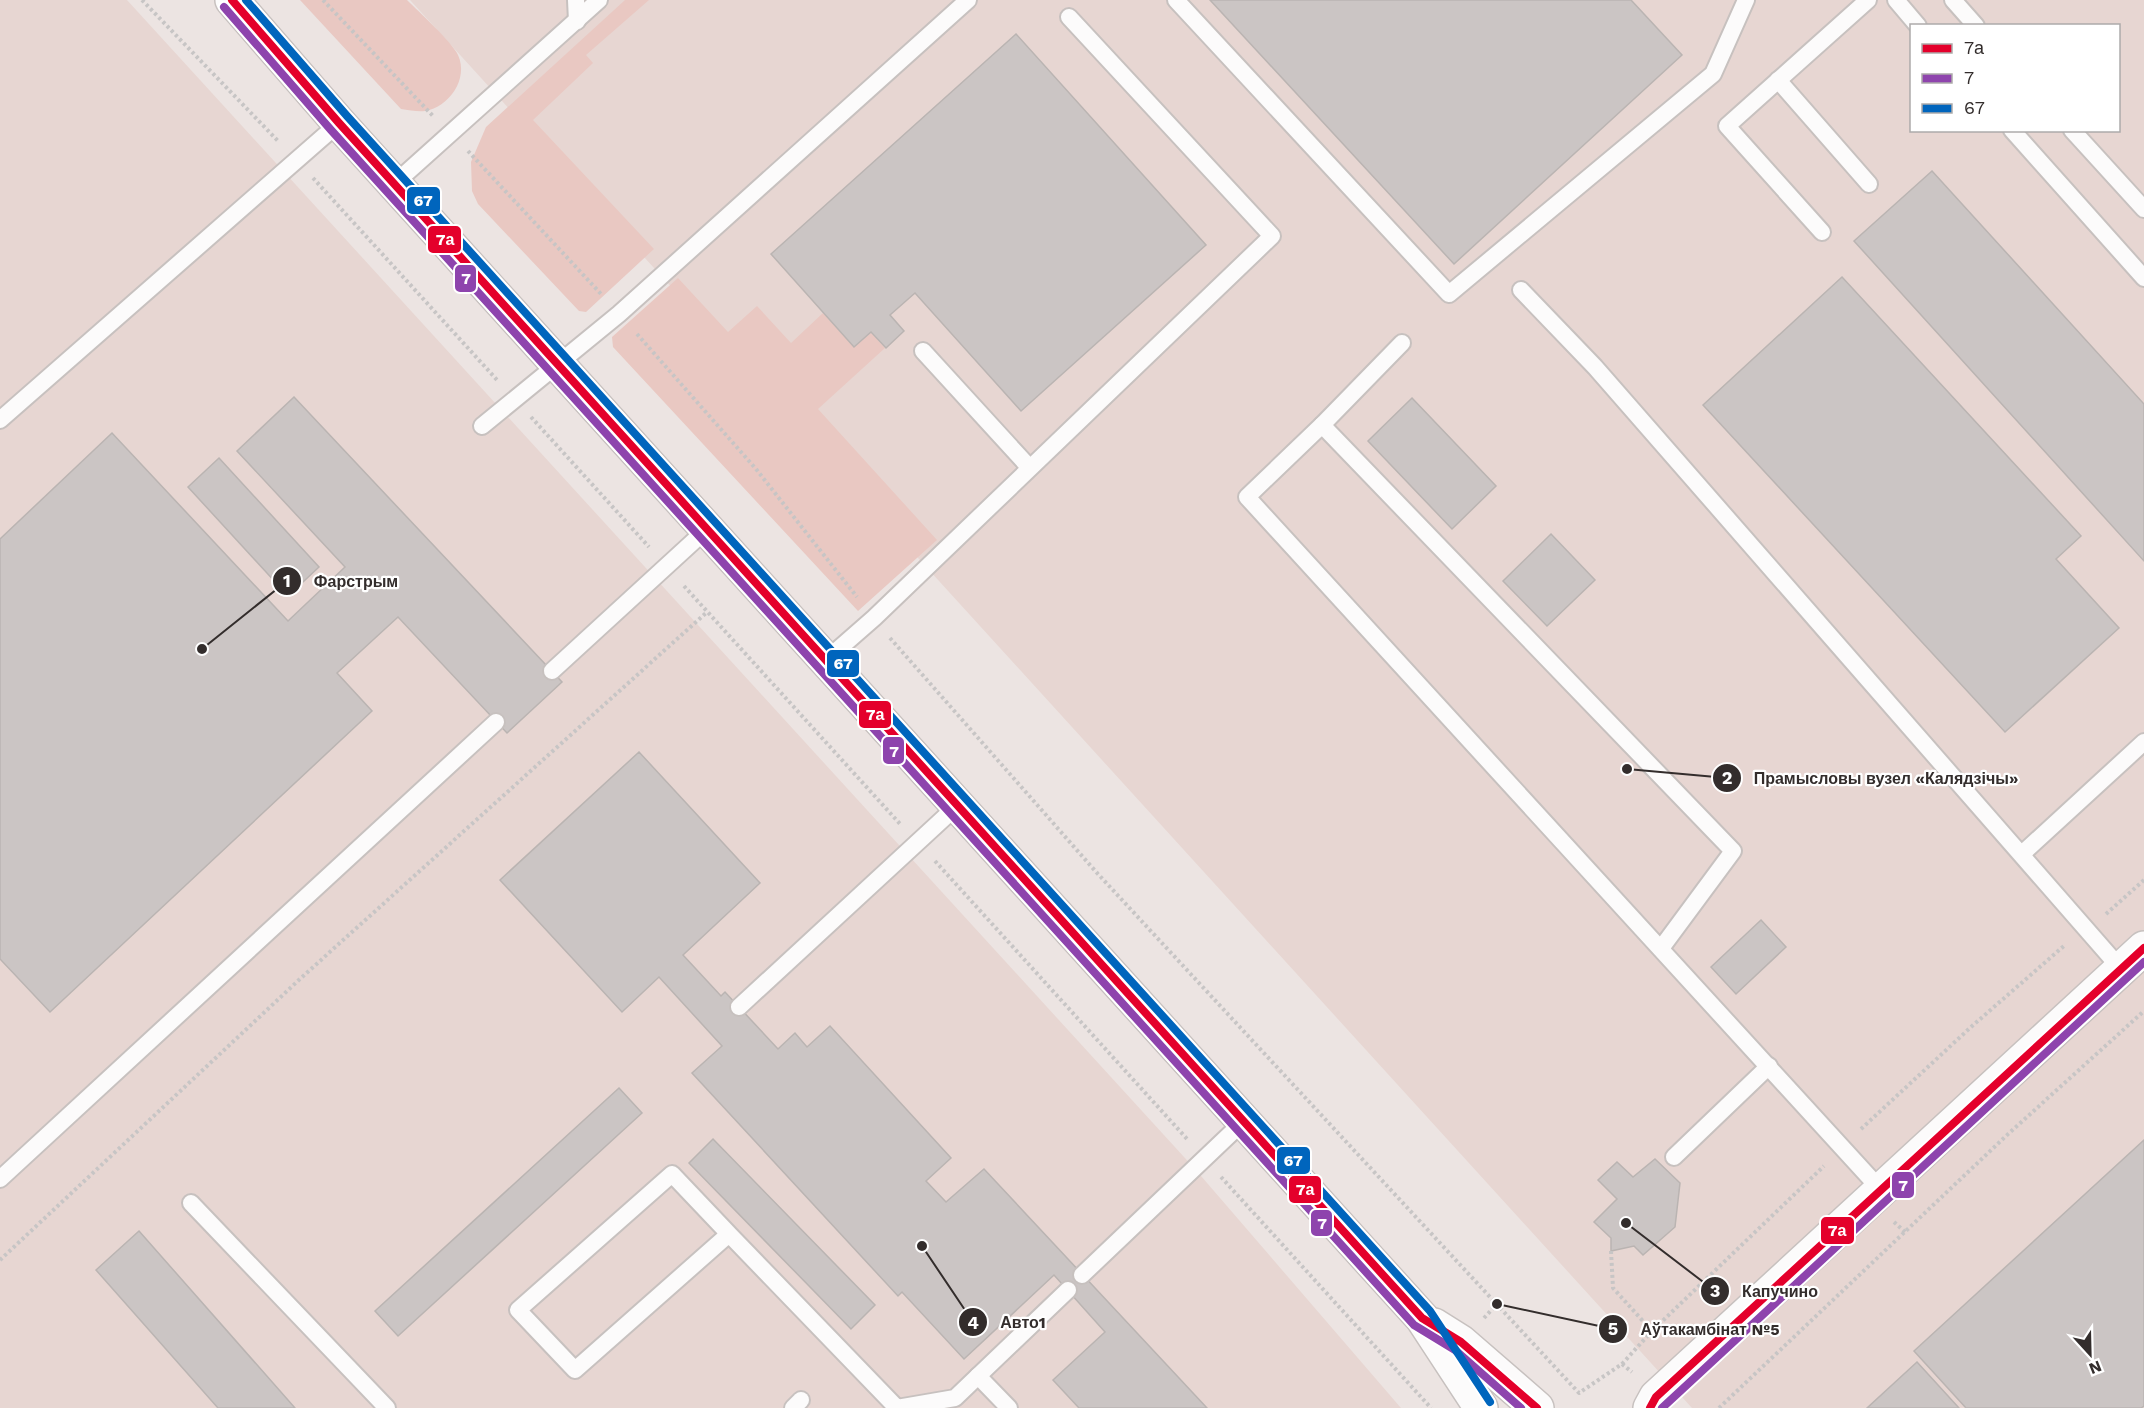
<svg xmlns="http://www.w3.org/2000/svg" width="2144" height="1408" font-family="'Work Sans',sans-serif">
  <rect width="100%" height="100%" fill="#ece4e2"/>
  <g fill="#e7d6d2" fill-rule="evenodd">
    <path d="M0,0H127L1195,1169L1401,1408H0Z"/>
    <path d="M410,0H2144V1408H1692ZM1912,26H2118V130H1912Z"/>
  </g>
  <g fill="#e9c8c2">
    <path d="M300,0H407C419,12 452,42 458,55C469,79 449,107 425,111C418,112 409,110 401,109Z"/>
    <path d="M625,0H649L586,55L593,63L533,120L654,249L586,312L579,311L478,204L472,191L471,162L486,127Z"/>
    <path d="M678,278L728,332L757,306L791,343L823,313L854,347L871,333L885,348L818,409L937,540L858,611L613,347L612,337Z"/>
  </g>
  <g fill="#cbc5c4" stroke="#bab4b2" stroke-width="1.5">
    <path d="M1210,0H1631L1682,55L1454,264Z"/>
    <path d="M1016,34L1206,245L1021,411L915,293L890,315L904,331L886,348L871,332L854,347L771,254Z"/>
    <path d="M1932,171L2144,404V561L1854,241Z"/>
    <path d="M1842,277L2081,536L2056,559L2119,628L2005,732L1703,405Z"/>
    <path d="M294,397L562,682L507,733L398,617L337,673L372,711L50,1012L0,959V539L112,433L288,621L345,567L237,451Z"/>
    <path d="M1412,398L1496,486L1452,529L1368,441Z"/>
    <path d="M219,458L319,567L288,596L188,487Z"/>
    <path d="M1551,534L1595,580L1547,626L1503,581Z"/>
    <path d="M639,752L760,883L683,955L721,996L725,992L778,1049L795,1033L807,1047L830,1026L951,1158L926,1181L946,1202L984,1169L1207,1408H1079L1053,1380L1105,1332L1054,1275L964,1359L902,1292L898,1296L692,1073L722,1046L659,977L622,1012L500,880Z"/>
    <path d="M1761,920L1786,947L1736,994L1711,967Z"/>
    <path d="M619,1088L642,1113L398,1336L375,1311Z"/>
    <path d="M713,1139L875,1305L851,1329L689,1163Z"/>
    <path d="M2144,1140V1406L2141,1408H1966L1914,1351Z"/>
    <path d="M1655,1159L1680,1183L1675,1227L1643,1255L1634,1246L1611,1251V1238L1594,1222L1617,1199L1598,1180L1617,1162L1633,1177Z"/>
    <path d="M139,1231L295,1408H218L96,1270Z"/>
    <path d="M1917,1362L1959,1408H1867Z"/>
  </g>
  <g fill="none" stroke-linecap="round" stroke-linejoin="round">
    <defs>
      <g id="service">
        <path d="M576,0L577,21"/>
        <path d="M1176,0L1449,294L1713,74L1746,0"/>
        <path d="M1896,0L1918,26"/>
        <path d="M1953,0L1976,26"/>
        <path d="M1778,80L1869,184"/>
        <path d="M2012,130L2144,278"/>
        <path d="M2072,130L2144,209"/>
        <path d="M394,184L599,0"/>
        <path d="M1822,232L1727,126L1868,0"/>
        <path d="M1521,290L1595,367L2121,969"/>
        <path d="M923,351L1029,467"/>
        <path d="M0,420L339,123"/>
        <path d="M1322,425L1402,343"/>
        <path d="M482,426L619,314L968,0"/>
        <path d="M826,660L874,618L1272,236L1069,17"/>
        <path d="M552,671L707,529"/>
        <path d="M2023,853L2144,742"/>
        <path d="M1662,947L1733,851L1322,425L1247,497L1881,1190"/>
        <path d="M739,1007L958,805"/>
        <path d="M1674,1157L1769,1066"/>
        <path d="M0,1179L496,722"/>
        <path d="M191,1203L387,1408"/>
        <path d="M729,1234L672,1174L518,1310L575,1370L729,1234L897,1408L955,1398L1068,1290"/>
        <path d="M1082,1275L1245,1120"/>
        <path d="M978,1376L1009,1408"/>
        <path d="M793,1408L801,1400"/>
      </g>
      <path id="minor" d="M1650,1408L1656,1397L2144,948"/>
      <g id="tertiary">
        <path d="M232,0L339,123L1422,1318L1481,1408"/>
        <path d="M1434,1325L1461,1342L1537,1408"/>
      </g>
    </defs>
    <use href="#service" stroke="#c7c1bf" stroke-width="20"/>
    <use href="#minor" stroke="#c7c1bf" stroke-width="36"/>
    <use href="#tertiary" stroke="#c7c1bf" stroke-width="36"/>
    <g stroke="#c7c5c5" stroke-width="4" stroke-dasharray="3 3" stroke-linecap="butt">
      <path d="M142,0L279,142"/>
      <path d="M323,0L433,116"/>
      <path d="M468,151L602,295"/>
      <path d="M313,178L498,381"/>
      <path d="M637,334L756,469L857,597"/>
      <path d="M531,417L649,547"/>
      <path d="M684,586L901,825"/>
      <path d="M890,638L1098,874L1579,1393L1622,1364L1632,1372"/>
      <path d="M935,861L1188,1140"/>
      <path d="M2106,914L2144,880"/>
      <path d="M1861,1129L1971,1027L2065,945"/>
      <path d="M1221,1177L1431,1408"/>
      <path d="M1894,1222L1905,1232"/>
      <path d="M1611,1251L1613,1288L1652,1331"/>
      <path d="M0,1260L301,978L707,612"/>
      <path d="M1484,1318L1497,1304"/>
      <path d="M1622,1364L1652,1331L1824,1166"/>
      <path d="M1719,1408L2006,1136L2144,1011"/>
    </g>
    <use href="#service" stroke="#fcfbfb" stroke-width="16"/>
    <use href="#minor" stroke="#fcfbfb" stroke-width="33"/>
    <use href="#tertiary" stroke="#fcfbfb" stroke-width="33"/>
    <defs>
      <g id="bus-1">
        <path d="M232,0L339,123L1422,1318L1461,1342L1537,1408"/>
        <path d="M1650,1408L1656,1397L2144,948"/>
      </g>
      <g id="bus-2">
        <path d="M224,7L331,130L1414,1325L1455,1350L1521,1408"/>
        <path d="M1662,1408L2144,962"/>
      </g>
      <path id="bus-3" d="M246,0L347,116L1430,1311L1490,1402"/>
    </defs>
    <use href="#bus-1" stroke="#fff" stroke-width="12"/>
    <use href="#bus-2" stroke="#fff" stroke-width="12"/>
    <use href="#bus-3" stroke="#fff" stroke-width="12"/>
    <use href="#bus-1" stroke="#e4002b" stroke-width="8"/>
    <use href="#bus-2" stroke="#8e44ad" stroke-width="8"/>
    <use href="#bus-3" stroke="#0065bd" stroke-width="8"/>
  </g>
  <path fill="none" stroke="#332d2c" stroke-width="2" d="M202 649L287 581M1627 769L1727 778M1626 1223L1715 1291M922 1246L973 1322M1497 1304L1613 1329"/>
  <g fill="#332d2c" stroke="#fff" stroke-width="2">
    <circle cx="202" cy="649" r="6"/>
    <circle cx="1627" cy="769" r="6"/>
    <circle cx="1626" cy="1223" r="6"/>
    <circle cx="922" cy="1246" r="6"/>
    <circle cx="1497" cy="1304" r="6"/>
    <circle cx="287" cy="581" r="15"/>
    <circle cx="1727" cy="778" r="15"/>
    <circle cx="1715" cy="1291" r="15"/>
    <circle cx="973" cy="1322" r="15"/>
    <circle cx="1613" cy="1329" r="15"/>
  </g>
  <g font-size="18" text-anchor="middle" font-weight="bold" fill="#fff">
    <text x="287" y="587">1</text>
    <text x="1727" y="784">2</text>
    <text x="1715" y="1297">3</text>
    <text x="973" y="1329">4</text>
    <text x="1613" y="1335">5</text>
  </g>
  <g font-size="16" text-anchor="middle" font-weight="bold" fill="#332d2c" stroke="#fff" stroke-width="4.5" stroke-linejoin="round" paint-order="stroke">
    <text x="356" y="587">Фарстрым</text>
    <text x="1886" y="784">Прамысловы вузел «Калядзічы»</text>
    <text x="1780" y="1297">Капучино</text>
    <text x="1023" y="1328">Авто1</text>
    <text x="1710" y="1335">Аўтакамбінат №5</text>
  </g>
  <g stroke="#fff" stroke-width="2">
    <rect x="406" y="186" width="35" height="29" rx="6" fill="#0065bd"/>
    <rect x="427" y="225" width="35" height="29" rx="6" fill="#e4002b"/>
    <rect x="454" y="264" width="23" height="29" rx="6" fill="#8e44ad"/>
    <rect x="826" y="649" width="34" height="29" rx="6" fill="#0065bd"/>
    <rect x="858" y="700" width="34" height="29" rx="6" fill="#e4002b"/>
    <rect x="882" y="736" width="23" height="29" rx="6" fill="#8e44ad"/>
    <rect x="1276" y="1146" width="35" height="29" rx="6" fill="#0065bd"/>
    <rect x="1891" y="1171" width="24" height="28" rx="6" fill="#8e44ad"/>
    <rect x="1288" y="1175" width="34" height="29" rx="6" fill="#e4002b"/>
    <rect x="1310" y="1209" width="23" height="28" rx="6" fill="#8e44ad"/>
    <rect x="1820" y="1216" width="35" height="29" rx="6" fill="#e4002b"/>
  </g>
  <g font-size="16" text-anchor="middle" font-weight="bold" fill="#fff">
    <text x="423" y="206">67</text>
    <text x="445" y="245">7а</text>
    <text x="466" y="284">7</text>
    <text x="843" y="669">67</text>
    <text x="875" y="720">7а</text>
    <text x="894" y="757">7</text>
    <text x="1293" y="1166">67</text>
    <text x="1903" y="1191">7</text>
    <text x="1305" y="1195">7а</text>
    <text x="1322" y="1229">7</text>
    <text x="1837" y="1236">7а</text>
  </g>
  <rect x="1910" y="24" width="210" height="108" fill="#ffffff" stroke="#adabab" stroke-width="1.5"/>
  <rect x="1922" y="44" width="30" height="9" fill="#e4002b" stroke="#adabab" stroke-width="1.5"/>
  <text x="1964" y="54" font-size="18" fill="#332d2c">7а</text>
  <rect x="1922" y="74" width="30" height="9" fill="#8e44ad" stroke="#adabab" stroke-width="1.5"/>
  <text x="1964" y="84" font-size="18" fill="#332d2c">7</text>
  <rect x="1922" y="104" width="30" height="9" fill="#0065bd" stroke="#adabab" stroke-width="1.5"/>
  <text x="1964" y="114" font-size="18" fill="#332d2c">67</text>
  <g transform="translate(2090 1354) rotate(158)" stroke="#ffffff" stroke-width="4.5" paint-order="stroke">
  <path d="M0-4.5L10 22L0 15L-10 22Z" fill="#332d2c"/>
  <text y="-9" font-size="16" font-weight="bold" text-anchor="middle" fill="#332d2c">N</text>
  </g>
</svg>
